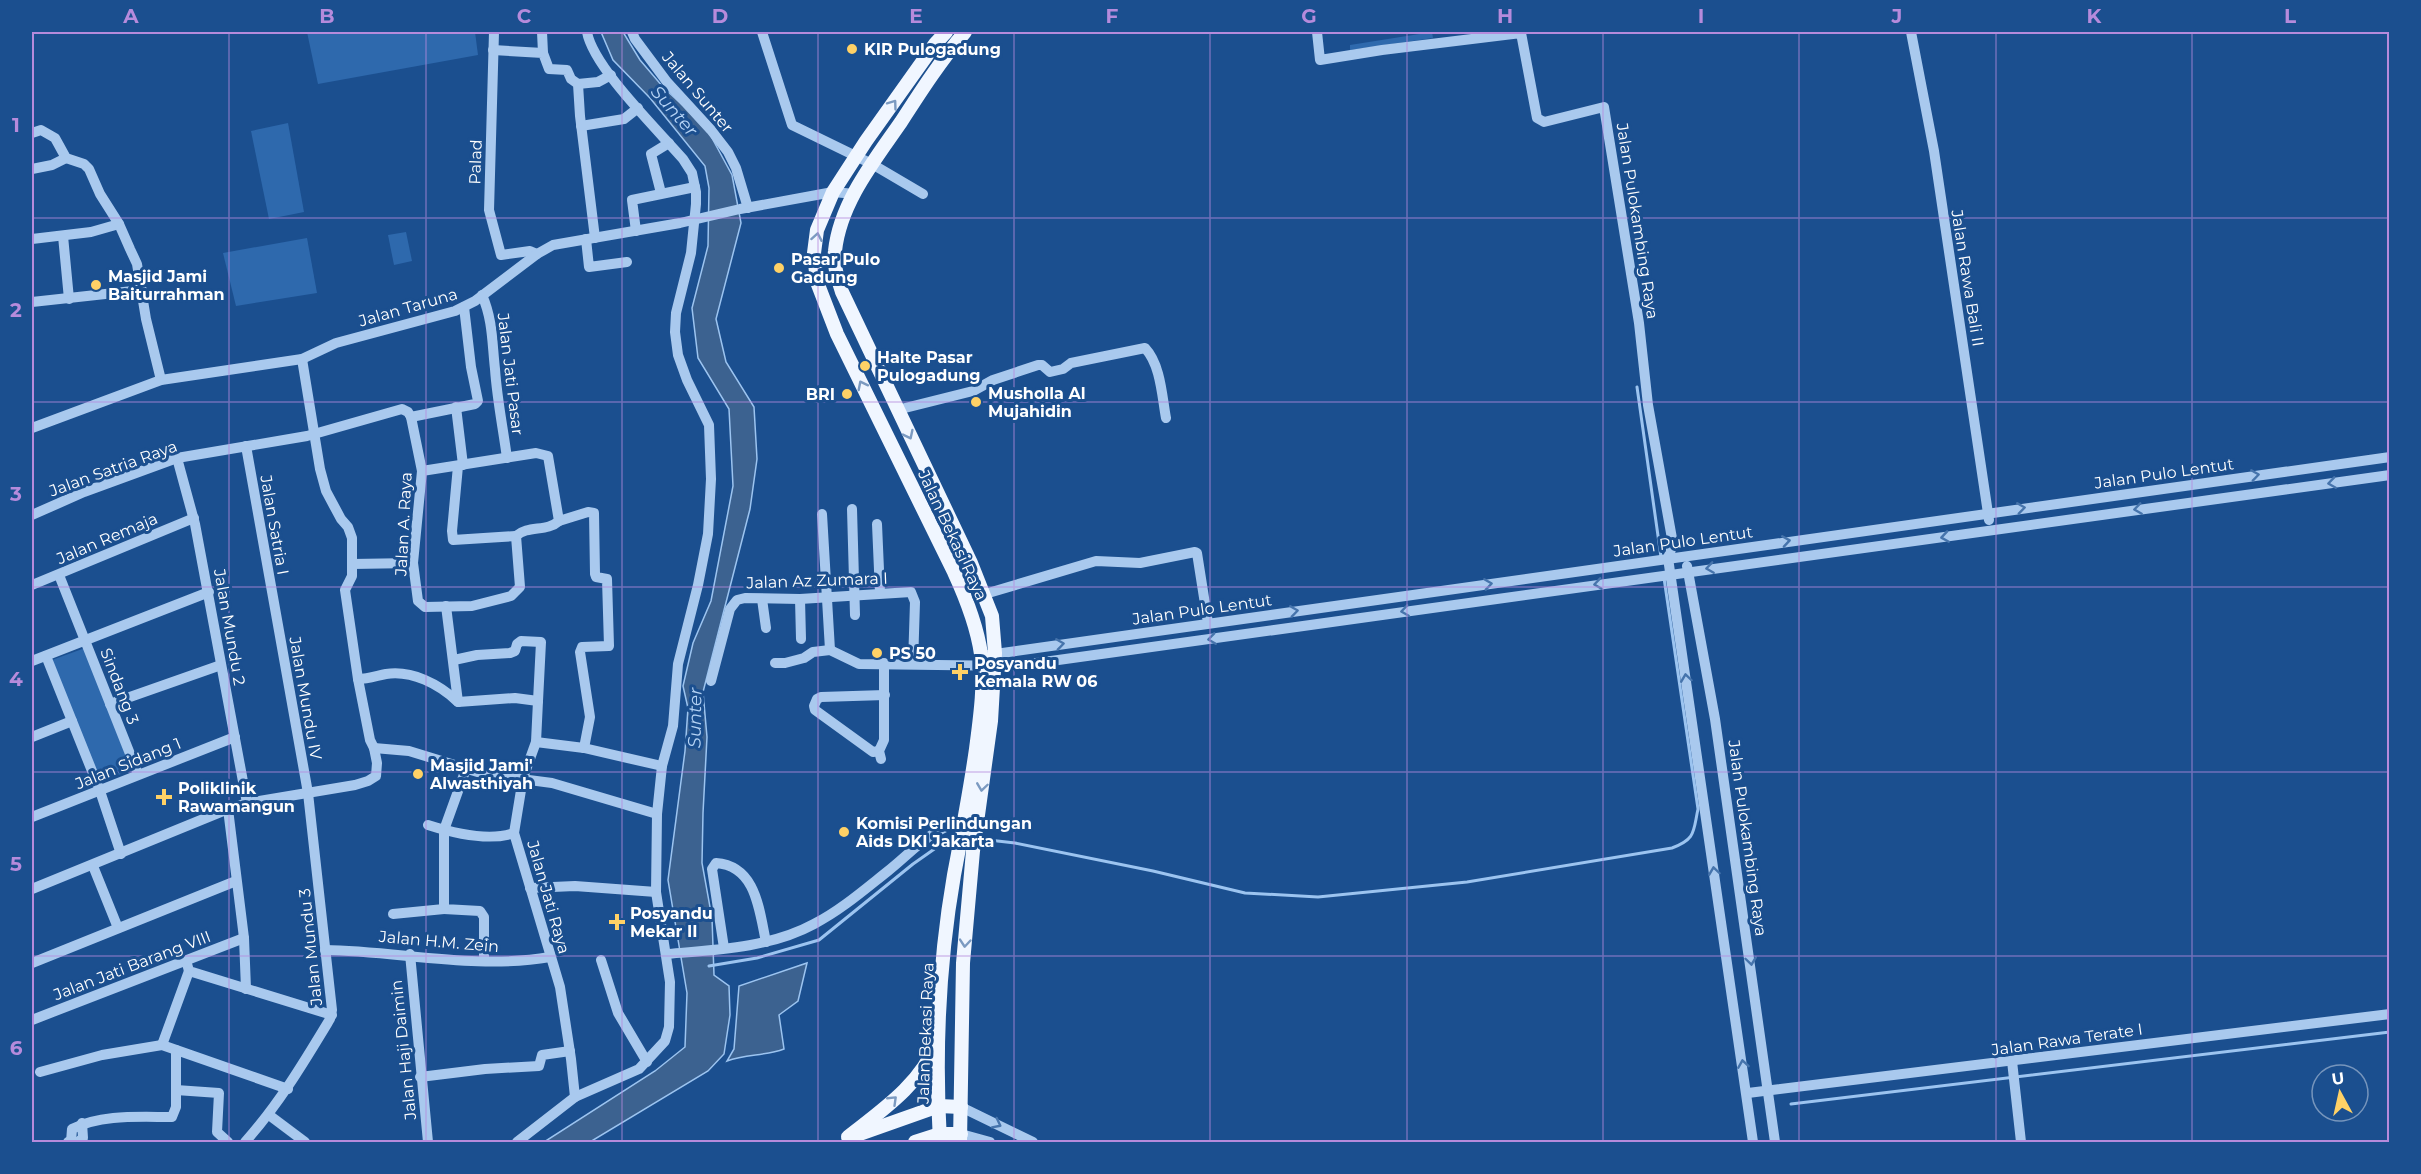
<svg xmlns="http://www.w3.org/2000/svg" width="2421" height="1174" font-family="Montserrat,sans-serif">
  <rect width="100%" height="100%" fill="#1b4f8f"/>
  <g fill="#2e69ad">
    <path d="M307,32H475L478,55L318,84Z"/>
    <path d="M1432,32L1433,38L1350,50V45Z"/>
    <path d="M288,123L304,212L269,219L251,131Z"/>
    <path d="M406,232L412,261L394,265L388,235Z"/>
    <path d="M307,238L317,293L236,306L223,253Z"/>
    <path d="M85,648L131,770L98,783L52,660Z"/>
  </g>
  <g fill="#3c6290" stroke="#9cc4f0" stroke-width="1.5">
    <path d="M601,32H623L640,60L663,87L706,127L732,175L741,223L716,319L726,362L754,407L757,459L750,509L703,692L707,737L703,813L702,863L712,918L714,975L729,986L730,1015L724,1054L708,1071L590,1142H544L655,1071L685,1047L687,993L668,880L685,751L688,708L683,686L693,643L711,601L733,486L729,409L698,358L692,308L708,246L709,188L705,166L650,98L613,60Z"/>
    <path d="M807,963L798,1001L779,1015L784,1049C765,1056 746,1054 727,1061L734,1049L739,986Z"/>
  </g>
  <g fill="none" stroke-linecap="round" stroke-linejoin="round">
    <g stroke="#9cc4f0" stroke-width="3">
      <path d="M1637,387L1661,557"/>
      <path d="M980,839L1015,843L1153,871L1245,893L1318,897L1467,882L1672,848C1696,839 1693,832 1698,809L1664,578"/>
      <path d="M709,966L757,958L819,940L913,864L950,838H958"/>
      <path d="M1791,1104L2390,1032"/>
    </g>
    <g stroke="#a9c9ee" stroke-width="10">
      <path d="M494,32L489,210L501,255L530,251L537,254"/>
      <path d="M542,32L543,53"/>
      <path d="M632,32L635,39L667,82L711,130L728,152L736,168L748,208"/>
      <path d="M762,32L792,125L872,164L923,194"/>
      <path d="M1317,32L1320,60L1382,50L1521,33L1537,118L1544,122L1604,107L1639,323L1648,405L1673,544L1668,558L1753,1142"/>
      <path d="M1911,32L1934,151L1989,520"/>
      <path d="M493,50L543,53L549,69L567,70L571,79L578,84L580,116L595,238"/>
      <path d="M578,84L598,82L611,75"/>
      <path d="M581,126L624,119L638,108"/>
      <path d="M32,133L41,130L55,138L66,158L84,164L89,169L100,194L119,224L130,249L137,264L146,319L161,380"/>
      <path d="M32,169L52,165L66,158"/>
      <path d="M661,193L651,154L669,143"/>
      <path d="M636,231L632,200L695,187"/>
      <path d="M63,236L69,299"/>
      <path d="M32,239L91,232L119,224"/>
      <path d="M586,239L589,267L627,262"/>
      <path d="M482,295C493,320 492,343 495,369C497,399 503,428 507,458"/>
      <path d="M32,302L142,290"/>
      <path d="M456,407L463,465"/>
      <path d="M897,410L973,391L993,380L1038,365H1042L1050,372L1063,369L1071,363L1145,348C1161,365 1162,397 1166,418"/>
      <path d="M411,417L475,404L478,401L471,367L464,307"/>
      <path d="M32,428L161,380L302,359L336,343L455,311L475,301L537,254L553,245L680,223L740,209L833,192L855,194"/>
      <path d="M177,458L195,524L247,803"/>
      <path d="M458,466L452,531L453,540L516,536"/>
      <path d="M852,509L855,615"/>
      <path d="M822,514L830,650"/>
      <path d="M32,515L84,492L177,458L307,436L402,409L408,412L411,417L422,471L413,563L418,601L425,607L472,606L511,596L520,587L516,536C528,525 547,532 559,521L548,456L536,453L422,471"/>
      <path d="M559,521L588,512L594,513L595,574L596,577L607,579L609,646L582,647L580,652L590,717L584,748"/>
      <path d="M877,524L880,593"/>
      <path d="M352,564L413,563"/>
      <path d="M1687,566L1715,719L1775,1142"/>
      <path d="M59,575L138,774"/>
      <path d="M32,585L194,518"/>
      <path d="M985,594L1096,561L1140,563L1195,552L1197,553L1208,623"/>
      <path d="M762,599L766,628"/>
      <path d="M800,599L801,639"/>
      <path d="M446,606L458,702L515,698L538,701L536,742L523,778L514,833L560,987L571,1059L575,1097"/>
      <path d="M988,655L2390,457"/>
      <path d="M46,656L100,791L121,854"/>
      <path d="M454,660L477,655L510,653L515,651L517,644L521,641L541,642L538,701"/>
      <path d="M32,661L209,592"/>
      <path d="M775,663H785L804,658L813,652L830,650L859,664L1015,666L2390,475"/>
      <path d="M358,679C368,679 376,676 386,674C412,670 439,684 458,702"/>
      <path d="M711,681L730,609L737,600L745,598L800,599L911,592L915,602L913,664"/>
      <path d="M110,704L221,665"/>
      <path d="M32,737L72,721"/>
      <path d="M536,742L584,748L662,766"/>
      <path d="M374,748L409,751L484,774L552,783L657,814"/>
      <path d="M879,751L873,752L815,710L814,706L817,699L821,697L885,695"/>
      <path d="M881,759L879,751L884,740V663"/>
      <path d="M466,769L444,830V909L480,911L484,917V961"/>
      <path d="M228,809L244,938L246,989"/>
      <path d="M32,817L235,737"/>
      <path d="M428,825C453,833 488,842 514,833"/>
      <path d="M93,866L118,928"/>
      <path d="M530,888L575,886L656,892"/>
      <path d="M32,889L228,809L247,803L355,785L368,781L376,776L377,763L374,748L370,740L358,679L345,590L352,576V538L348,527L341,519L326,491L320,469L302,359"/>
      <path d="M393,914L444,909"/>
      <path d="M724,948L712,869L716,863C756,866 759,909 766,942"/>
      <path d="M325,950C399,951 476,970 550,957"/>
      <path d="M410,954L428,1142"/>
      <path d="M666,954C715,950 770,948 814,924C841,910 864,890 888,871C910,854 934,825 964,822"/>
      <path d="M186,960L189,971L332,1015"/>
      <path d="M601,960L618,1013L647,1062"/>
      <path d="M32,963L236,881"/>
      <path d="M32,1020L244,938"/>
      <path d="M162,1045L189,971"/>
      <path d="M2012,1061L2021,1142"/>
      <path d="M40,1072L102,1055L162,1045L288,1089"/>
      <path d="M420,1077L485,1069L539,1066L542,1055L570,1051"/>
      <path d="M176,1090L219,1093L217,1132L228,1142"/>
      <path d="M1748,1093L2390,1014"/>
      <path d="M961,1107L1033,1142"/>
      <path d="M269,1115L305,1142"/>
      <path d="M961,1134L990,1142"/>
      <path d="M68,1142H78L83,1138L82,1123"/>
      <path d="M71,1142L72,1129C101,1114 139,1117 172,1117L176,1107V1050"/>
      <path d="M245,1142C279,1104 304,1062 330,1019L332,1010L308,793L246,446"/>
      <path d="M517,1142L575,1097L639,1069L665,1041L669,1027L670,982L656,892L657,814L662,766L673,726L678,664L698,585L708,534L711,479L709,425L687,380L678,355L675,332L676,313L691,253L696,204V192L692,173L683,159C658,130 593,67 587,32"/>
    </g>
    <g stroke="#f0f6ff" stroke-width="14">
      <path d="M857,1135L939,1106L961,1107"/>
      <path d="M848,1137C881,1111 921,1084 936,1044"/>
      <path d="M915,1142L940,1134H961"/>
      <path d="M940,1142C935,1056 939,961 954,875C962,833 970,791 976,749C980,718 985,685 981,654C977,626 966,598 954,572L837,334L817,282L814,253L817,230L833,192L866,141L935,44L946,32"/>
      <path d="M960,1142L963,963L973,851L991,721L995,653L992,616L971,563L842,292C838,279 833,265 835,251C840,203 874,161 901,122C921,91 941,60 965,32"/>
    </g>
  </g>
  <defs><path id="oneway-chevron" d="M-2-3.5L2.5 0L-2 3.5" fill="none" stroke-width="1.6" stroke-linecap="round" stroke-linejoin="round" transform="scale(1.5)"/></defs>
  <g stroke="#7b9ac1">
    <use href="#oneway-chevron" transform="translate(893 104) rotate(-54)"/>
    <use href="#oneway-chevron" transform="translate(817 237) rotate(-80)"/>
    <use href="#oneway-chevron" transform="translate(862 385) rotate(-117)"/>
    <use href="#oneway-chevron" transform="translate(909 435) rotate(64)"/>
    <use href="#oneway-chevron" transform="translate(982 787) rotate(98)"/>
    <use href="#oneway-chevron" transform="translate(965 943) rotate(95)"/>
    <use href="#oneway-chevron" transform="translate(893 1100) rotate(-44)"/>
  </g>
  <g stroke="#4674ac">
    <use href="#oneway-chevron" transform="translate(2255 475) rotate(-8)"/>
    <use href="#oneway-chevron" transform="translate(2332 483) rotate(172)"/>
    <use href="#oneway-chevron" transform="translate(2021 508) rotate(-8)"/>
    <use href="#oneway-chevron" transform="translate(2138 509) rotate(172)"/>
    <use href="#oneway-chevron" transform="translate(1945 537) rotate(171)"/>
    <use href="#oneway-chevron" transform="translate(1786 541) rotate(-9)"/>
    <use href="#oneway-chevron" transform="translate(1710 568) rotate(172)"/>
    <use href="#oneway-chevron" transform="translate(1488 584) rotate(-8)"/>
    <use href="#oneway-chevron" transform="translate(1598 584) rotate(172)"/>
    <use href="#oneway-chevron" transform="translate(1294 611) rotate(-8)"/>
    <use href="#oneway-chevron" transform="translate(1405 611) rotate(172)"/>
    <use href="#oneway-chevron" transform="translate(1212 639) rotate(172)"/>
    <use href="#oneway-chevron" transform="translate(1060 644) rotate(-8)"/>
    <use href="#oneway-chevron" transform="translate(1686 678) rotate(-98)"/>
    <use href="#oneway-chevron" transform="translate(1714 871) rotate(-98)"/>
    <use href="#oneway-chevron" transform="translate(1751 961) rotate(82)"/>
    <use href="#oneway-chevron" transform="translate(1743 1064) rotate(-99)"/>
    <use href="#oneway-chevron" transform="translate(997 1124) rotate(27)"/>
  </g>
  <path fill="none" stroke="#b68bdc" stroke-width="1.5" stroke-opacity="0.55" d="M229,32V1142M426,32V1142M622,32V1142M818,32V1142M1014,32V1142M1210,32V1142M1407,32V1142M1603,32V1142M1799,32V1142M1996,32V1142M2192,32V1142M32,218H2390M32,402H2390M32,587H2390M32,772H2390M32,956H2390"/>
  <g fill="#ffd166" stroke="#1b4f8f" stroke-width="2">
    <circle cx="852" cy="49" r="6"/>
    <circle cx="779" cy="268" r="6"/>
    <circle cx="96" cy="285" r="6"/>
    <circle cx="865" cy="366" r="6"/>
    <circle cx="847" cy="394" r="6"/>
    <circle cx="976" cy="402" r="6"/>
    <circle cx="877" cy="653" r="6"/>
    <path d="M957 663h6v6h6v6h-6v6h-6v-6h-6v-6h6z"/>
    <circle cx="418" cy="774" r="6"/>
    <path d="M161 788h6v6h6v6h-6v6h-6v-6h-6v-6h6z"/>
    <circle cx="844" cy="832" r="6"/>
    <path d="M614 913h6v6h6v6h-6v6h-6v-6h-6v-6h6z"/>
  </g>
  <g text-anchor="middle" stroke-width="6" stroke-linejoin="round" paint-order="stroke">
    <g font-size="16" font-weight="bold" fill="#fff" stroke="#1b4f8f" text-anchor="start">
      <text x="864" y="55">KIR Pulogadung</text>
      <text x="791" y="265">Pasar Pulo<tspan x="791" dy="18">Gadung</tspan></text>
      <text x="108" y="282">Masjid Jami<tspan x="108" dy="18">Baiturrahman</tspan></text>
      <text x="877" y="363">Halte Pasar<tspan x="877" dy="18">Pulogadung</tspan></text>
      <text x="988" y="399">Musholla Al<tspan x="988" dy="18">Mujahidin</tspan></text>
      <text x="835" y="400" text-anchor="end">BRI</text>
      <text x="889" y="659">PS 50</text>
      <text x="974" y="669">Posyandu<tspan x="974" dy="18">Kemala RW 06</tspan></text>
      <text x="430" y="771">Masjid Jami'<tspan x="430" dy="18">Alwasthiyah</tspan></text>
      <text x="178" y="794">Poliklinik<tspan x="178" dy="18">Rawamangun</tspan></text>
      <text x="856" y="829">Komisi Perlindungan<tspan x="856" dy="18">Aids DKI Jakarta</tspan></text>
      <text x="630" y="919">Posyandu<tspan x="630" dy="18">Mekar II</tspan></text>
    </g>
    <g font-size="16" fill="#fff" stroke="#1b4f8f">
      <text transform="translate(698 92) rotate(50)" y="6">Jalan Sunter</text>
      <text transform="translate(475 162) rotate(-88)" y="6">Palad</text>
      <text transform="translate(1638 221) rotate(81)" y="6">Jalan Pulokambing Raya</text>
      <text transform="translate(1968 278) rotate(81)" y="6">Jalan Rawa Bali II</text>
      <text transform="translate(408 307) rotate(-16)" y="6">Jalan Taruna</text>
      <text transform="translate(511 374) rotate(83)" y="6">Jalan Jati Pasar</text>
      <text transform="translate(113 468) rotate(-20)" y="6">Jalan Satria Raya</text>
      <text transform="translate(2164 473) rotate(-8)" y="6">Jalan Pulo Lentut</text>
      <text transform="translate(403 524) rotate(-87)" y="6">Jalan A. Raya</text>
      <text transform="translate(275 525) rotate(80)" y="6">Jalan Satria I</text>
      <text transform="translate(953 535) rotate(65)" y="6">Jalan Bekasi Raya</text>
      <text transform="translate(107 538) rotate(-23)" y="6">Jalan Remaja</text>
      <text transform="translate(1683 541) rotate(-8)" y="6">Jalan Pulo Lentut</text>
      <text transform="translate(817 580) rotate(-2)" y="6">Jalan Az Zumara I</text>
      <text transform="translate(1202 609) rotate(-8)" y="6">Jalan Pulo Lentut</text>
      <text transform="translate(230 627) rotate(80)" y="6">Jalan Mundu 2</text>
      <text transform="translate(120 686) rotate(69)" y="6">Sindang 3</text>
      <text transform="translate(306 698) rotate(80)" y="6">Jalan Mundu IV</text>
      <text transform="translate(128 763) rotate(-22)" y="6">Jalan Sidang 1</text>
      <text transform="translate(1748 838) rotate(82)" y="6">Jalan Pulokambing Raya</text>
      <text transform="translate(549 897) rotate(74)" y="6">Jalan Jati Raya</text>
      <text transform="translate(439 941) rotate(5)" y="6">Jalan H.M. Zein</text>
      <text transform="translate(310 947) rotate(-96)" y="6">Jalan Mundu 3</text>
      <text transform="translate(132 965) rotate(-21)" y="6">Jalan Jati Barang VIII</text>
      <text transform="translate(925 1033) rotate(-88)" y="6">Jalan Bekasi Raya</text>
      <text transform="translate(2067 1039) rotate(-8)" y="6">Jalan Rawa Terate I</text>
      <text transform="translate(403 1050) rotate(-96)" y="6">Jalan Haji Daimin</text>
    </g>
    <g font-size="18" font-style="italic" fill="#b5d3f5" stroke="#1b4f8f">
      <text transform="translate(674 111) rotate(49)" y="6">Sunter</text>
      <text transform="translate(695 718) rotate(-89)" y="6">Sunter</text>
    </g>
  </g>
  <rect width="2421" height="1174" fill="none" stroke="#1b4f8f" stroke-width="66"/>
  <g transform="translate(2340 1093) rotate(352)"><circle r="28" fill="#1b4f8f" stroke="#7695bc" stroke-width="1.5"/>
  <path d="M0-4.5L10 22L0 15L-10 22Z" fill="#ffd166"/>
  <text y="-9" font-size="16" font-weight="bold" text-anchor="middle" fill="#ffffff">U</text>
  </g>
  <rect x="33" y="33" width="2355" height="1108" fill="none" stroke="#b68bdc" stroke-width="2"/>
  <g font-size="20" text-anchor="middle" font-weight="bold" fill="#b68bdc">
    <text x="131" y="23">A</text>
    <text x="327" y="23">B</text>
    <text x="524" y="23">C</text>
    <text x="720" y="23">D</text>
    <text x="916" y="23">E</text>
    <text x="1112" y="23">F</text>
    <text x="1309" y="23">G</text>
    <text x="1505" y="23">H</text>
    <text x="1701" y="23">I</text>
    <text x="1897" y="23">J</text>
    <text x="2094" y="23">K</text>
    <text x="2290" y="23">L</text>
    <text x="16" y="132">1</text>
    <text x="16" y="317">2</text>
    <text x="16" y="501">3</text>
    <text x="16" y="686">4</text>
    <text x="16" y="871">5</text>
    <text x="16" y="1055">6</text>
  </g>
</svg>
